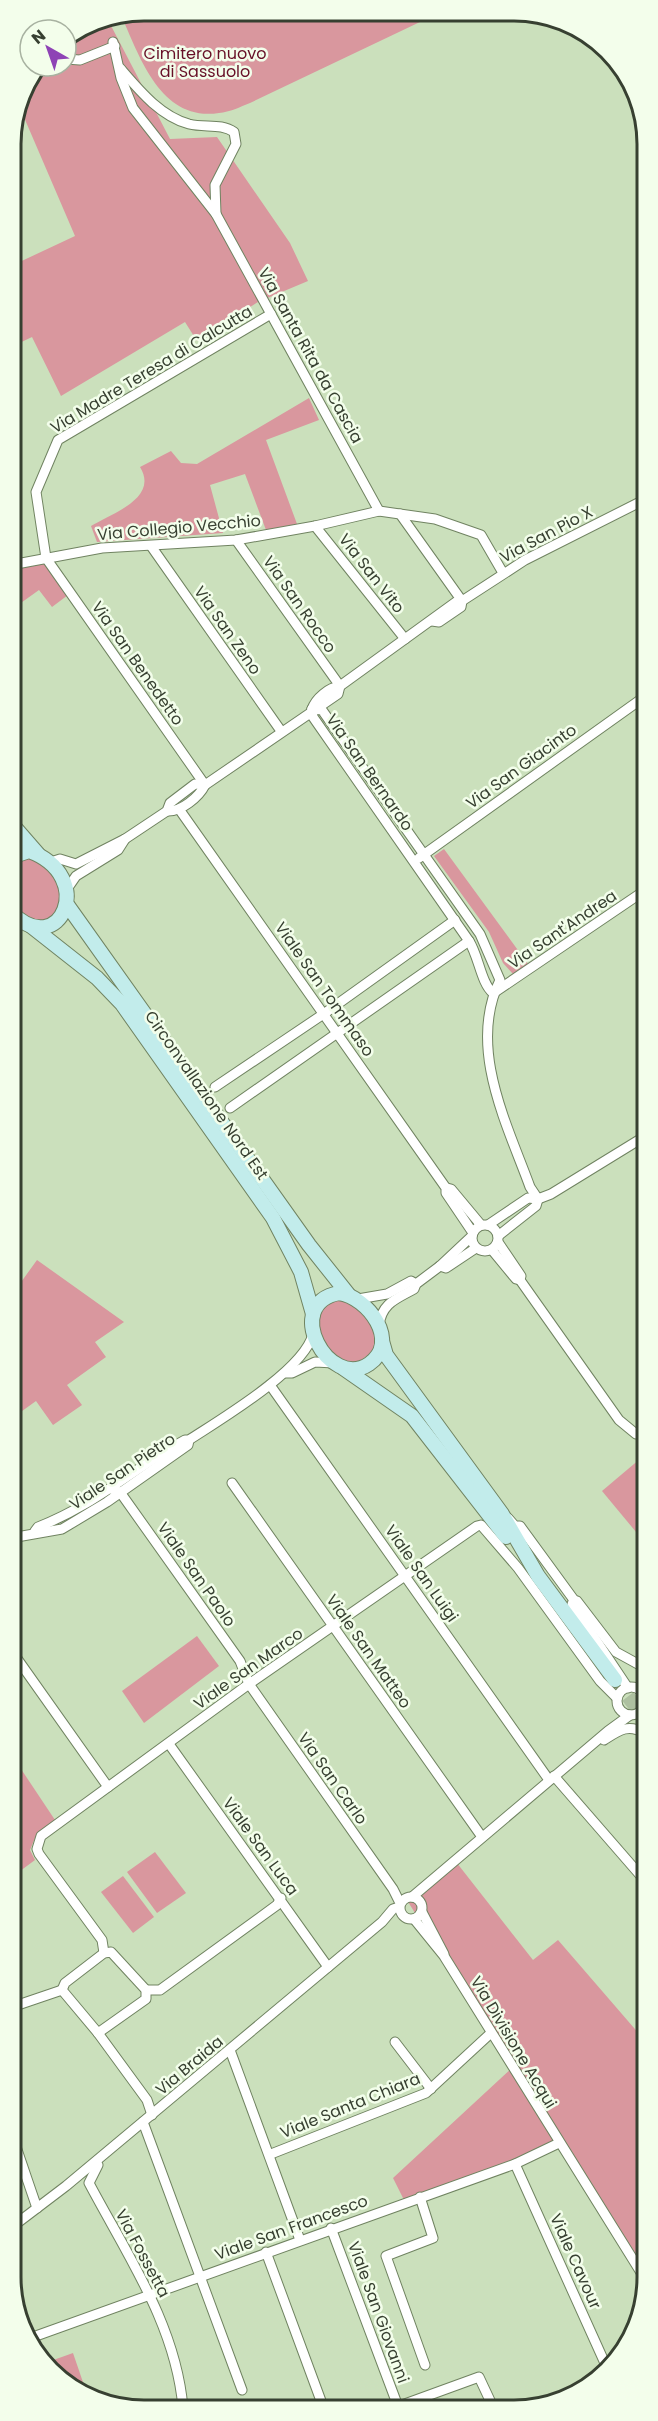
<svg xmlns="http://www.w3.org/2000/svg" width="658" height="2421" font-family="Poppins,sans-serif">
  <rect width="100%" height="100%" fill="#cbe0bc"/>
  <g fill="#d9979e">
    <path d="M144,11L441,12L250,103C240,107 230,112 219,113C161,122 140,58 121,15Z"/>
    <path d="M107,18L170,139L217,137L290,243L308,281L258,302L197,341L185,322L61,396L32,337L11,347V266L75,236L20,108L17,109L21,93L39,66H66V39L93,21Z"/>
    <path d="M309,398L319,420L266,440L297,524L266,530L245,474L210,485L223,533L97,542L91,526C113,513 159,498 140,467L171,451L181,463L197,464Z"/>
    <path d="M43,562L68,595L52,607L39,590L11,610V568Z"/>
    <path d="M444,849L528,964L513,974L503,963L489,932L434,856Z"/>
    <path d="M28,857L54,873L63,898C60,903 58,911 54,916C41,931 20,916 11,904V863Z"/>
    <path d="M37,1260L124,1322L95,1342L106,1357L67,1385L82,1405L53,1425L36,1401L11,1419V1296Z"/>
    <path d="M342,1298L368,1315L377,1339L373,1351L356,1364C352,1363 346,1363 342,1362C333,1357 328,1349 324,1340C312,1319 317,1305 342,1298Z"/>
    <path d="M647,1453V1543L646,1544L602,1491Z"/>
    <path d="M197,1636L219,1666L144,1723L122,1691Z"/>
    <path d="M11,1754L55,1820L37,1833L30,1850L35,1860L12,1877Z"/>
    <path d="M155,1852L186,1893L157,1913L127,1872Z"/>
    <path d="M453,1858L533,1960L558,1940L647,2043V2286L558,2147L406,2204L393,2178L512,2068L405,1897Z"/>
    <path d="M123,1876L154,1917L133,1933L101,1892Z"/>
    <path d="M73,2353L86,2391L49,2371L45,2363Z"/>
  </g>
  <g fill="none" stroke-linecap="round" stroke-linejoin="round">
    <path stroke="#adc0a0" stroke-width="14" stroke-dasharray="14 7" stroke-linecap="butt" d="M615,1680L647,1721"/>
    <defs>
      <g id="street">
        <path d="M113,42L121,78L133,108L216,214L379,511"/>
        <path d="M66,59L80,60L115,46"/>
        <path d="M120,68C139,90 160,116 189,124C205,128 221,123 234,132L236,144L215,185L216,214"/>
        <path d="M400,514L462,601"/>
        <path d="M315,526L405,639"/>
        <path d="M236,540L340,686L456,602L462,601L525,560L646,499"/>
        <path d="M151,546L281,731"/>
        <path d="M11,565L102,548L236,540L315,526L379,511L435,519L481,535L503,573"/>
        <path d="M432,621L439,622L461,607L462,601"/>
        <path d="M312,709L322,710L480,934L500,980C467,1047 507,1124 530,1187L538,1199"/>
        <path d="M312,709L313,717L469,941C479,957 481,983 493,993"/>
        <path d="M205,785L46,558L36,492L58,440L271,314"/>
        <path d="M179,809L446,1188V1193L473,1233"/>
        <path d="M167,811C181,812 199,797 205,785L338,694L340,686C328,688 316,698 312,709"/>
        <path d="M419,858L647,695"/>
        <path d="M51,862L60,859L76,864L125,839"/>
        <path d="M67,889L76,876L118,850L125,839L167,811L170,803L195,784L205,785"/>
        <path d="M495,992L647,889"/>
        <path d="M215,1087L325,1013L455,920"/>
        <path d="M230,1108L469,941"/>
        <path d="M447,1188L451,1189L481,1225"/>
        <circle cx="485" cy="1238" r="13"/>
        <path d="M488,1225L528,1198L538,1199L551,1194L647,1135"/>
        <path d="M498,1236L536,1206L538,1199"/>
        <path d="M498,1242L521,1276L520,1280L619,1420L636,1434L647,1433"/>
        <path d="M492,1250L516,1279L520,1280"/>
        <path d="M440,1266L446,1268L476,1248"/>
        <path d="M358,1299L387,1294L411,1281L416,1284"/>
        <path d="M379,1325C382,1303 396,1299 414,1289L416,1284L440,1266L472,1236"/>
        <path d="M286,1373H292L315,1362L334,1363"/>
        <path d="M270,1385L549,1780"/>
        <path d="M232,1483L482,1837"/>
        <path d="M111,1489L120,1492L240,1661L249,1684L393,1889L400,1903"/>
        <path d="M508,1518L515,1526H520L574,1600L577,1601L616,1652L647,1669"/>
        <path d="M35,1531L38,1527C97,1504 132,1469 185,1440H189C221,1419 304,1370 313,1334"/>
        <path d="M11,1538L62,1529L107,1502L188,1445L189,1440"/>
        <path d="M574,1600L572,1604L628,1688"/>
        <path d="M11,1650L108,1787"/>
        <circle cx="631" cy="1701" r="14"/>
        <path d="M604,1740C618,1731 628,1723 644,1733"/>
        <path d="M169,1744L328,1967"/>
        <path d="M554,1776L647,1883"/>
        <circle cx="411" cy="1908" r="11"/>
        <path d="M412,1897L608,1731L630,1715"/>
        <path d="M422,1912L444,1954"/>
        <path d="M414,1919L444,1956L647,2282"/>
        <path d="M111,1952L146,1990V1999L98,2033L62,1990L65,1983L104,1953Z"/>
        <path d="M104,1953L102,1940L39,1854L37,1849L41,1836L249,1684L477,1526L481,1525L518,1568L600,1681L617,1698"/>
        <path d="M146,1990H160L277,1905L281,1898"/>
        <path d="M12,2007L62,1990"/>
        <path d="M98,2033L147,2100L152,2115"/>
        <path d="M395,2042L431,2089"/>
        <path d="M230,2050L300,2240"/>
        <path d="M143,2122L242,2390"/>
        <path d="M12,2135L37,2208"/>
        <path d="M271,2154L426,2093L491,2033"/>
        <path d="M515,2164L608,2370"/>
        <path d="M98,2165L89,2183C127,2255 176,2325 183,2408"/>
        <path d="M420,2197L433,2238L386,2256L425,2365"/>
        <path d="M12,2227L66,2186L382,1922L393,1909L399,1907"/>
        <path d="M331,2228L399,2409"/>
        <path d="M266,2252L324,2409"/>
        <path d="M33,2337L515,2164L559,2143"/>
        <path d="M391,2409L479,2377L494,2409"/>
      </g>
      <g id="secondary">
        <path d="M11,823L38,854"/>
        <path d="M11,857L29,851C98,876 60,962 11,912"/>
        <path d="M68,906L309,1245L348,1294"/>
        <path d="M31,926L97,978L122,1004L273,1218L301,1272L313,1314"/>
        <path d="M339,1293C368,1297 401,1342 369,1364C329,1391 281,1304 339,1293Z"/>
        <path d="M382,1341L386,1355L502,1514L538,1576L615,1680"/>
        <path d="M343,1368L412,1416L506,1537"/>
      </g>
    </defs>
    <use href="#street" stroke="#708361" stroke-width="11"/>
    <use href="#secondary" stroke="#708361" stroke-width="16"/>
    <use href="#street" stroke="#fff" stroke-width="9"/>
    <use href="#secondary" stroke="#c2eceb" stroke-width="14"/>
  </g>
  <g text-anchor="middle" stroke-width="5" stroke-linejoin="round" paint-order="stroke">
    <g font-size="16" fill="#671027" stroke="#f3feeb">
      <text x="205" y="59">Cimitero nuovo<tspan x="205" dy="18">di Sassuolo</tspan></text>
    </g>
    <g font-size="16" fill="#374031" stroke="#f3feeb">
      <text transform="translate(311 355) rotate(61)" y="6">Via Santa Rita da Cascia</text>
      <text transform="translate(151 369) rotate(-31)" y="6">Via Madre Teresa di Calcutta</text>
      <text transform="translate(179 527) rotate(-5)" y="6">Via Collegio Vecchio</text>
      <text transform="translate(546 534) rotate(-28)" y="6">Via San Pio X</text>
      <text transform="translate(372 573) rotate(52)" y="6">Via San Vito</text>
      <text transform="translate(300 604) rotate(55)" y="6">Via San Rocco</text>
      <text transform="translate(228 630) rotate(55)" y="6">Via San Zeno</text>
      <text transform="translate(138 663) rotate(55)" y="6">Via San Benedetto</text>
      <text transform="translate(521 766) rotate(-36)" y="6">Via San Giacinto</text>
      <text transform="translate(370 772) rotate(55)" y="6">Via San Bernardo</text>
      <text transform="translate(562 929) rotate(-34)" y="6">Via Sant'Andrea</text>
      <text transform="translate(325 989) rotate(55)" y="6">Viale San Tommaso</text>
      <text transform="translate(207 1095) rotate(55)" y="6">Circonvallazione Nord Est</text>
      <text transform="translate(122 1471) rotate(-34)" y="6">Viale San Pietro</text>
      <text transform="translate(422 1573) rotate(55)" y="6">Viale San Luigi</text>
      <text transform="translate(197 1574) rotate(55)" y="6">Viale San Paolo</text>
      <text transform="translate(369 1651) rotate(55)" y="6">Viale San Matteo</text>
      <text transform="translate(248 1668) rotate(-35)" y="6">Viale San Marco</text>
      <text transform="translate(333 1778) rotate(55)" y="6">Via San Carlo</text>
      <text transform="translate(261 1846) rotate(54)" y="6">Viale San Luca</text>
      <text transform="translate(514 2042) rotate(59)" y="6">Via Divisione Acqui</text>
      <text transform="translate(189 2065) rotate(-40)" y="6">Via Braida</text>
      <text transform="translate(350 2105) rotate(-22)" y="6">Viale Santa Chiara</text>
      <text transform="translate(291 2227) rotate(-20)" y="6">Viale San Francesco</text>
      <text transform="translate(143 2253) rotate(62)" y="6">Via Fossetta</text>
      <text transform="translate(576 2261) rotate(66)" y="6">Viale Cavour</text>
      <text transform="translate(379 2312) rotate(70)" y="6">Viale San Giovanni</text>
    </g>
  </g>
  <path d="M0 0H658V2421H0ZM144 21H514A123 123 0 0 1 637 144V2277A123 123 0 0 1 514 2400H144A123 123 0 0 1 21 2277V144A123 123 0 0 1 144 21Z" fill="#f3feeb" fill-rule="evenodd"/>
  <path fill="none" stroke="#374031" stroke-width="3" d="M144 21H514A123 123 0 0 1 637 144V2277A123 123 0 0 1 514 2400H144A123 123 0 0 1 21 2277V144A123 123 0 0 1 144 21Z"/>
  <g transform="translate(48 48) rotate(320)"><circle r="28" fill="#f3feeb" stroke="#a8b2a1" stroke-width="1.5"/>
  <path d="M0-4.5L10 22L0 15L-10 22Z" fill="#8e43b5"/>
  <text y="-9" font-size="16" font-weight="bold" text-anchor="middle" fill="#374031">N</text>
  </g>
</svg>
